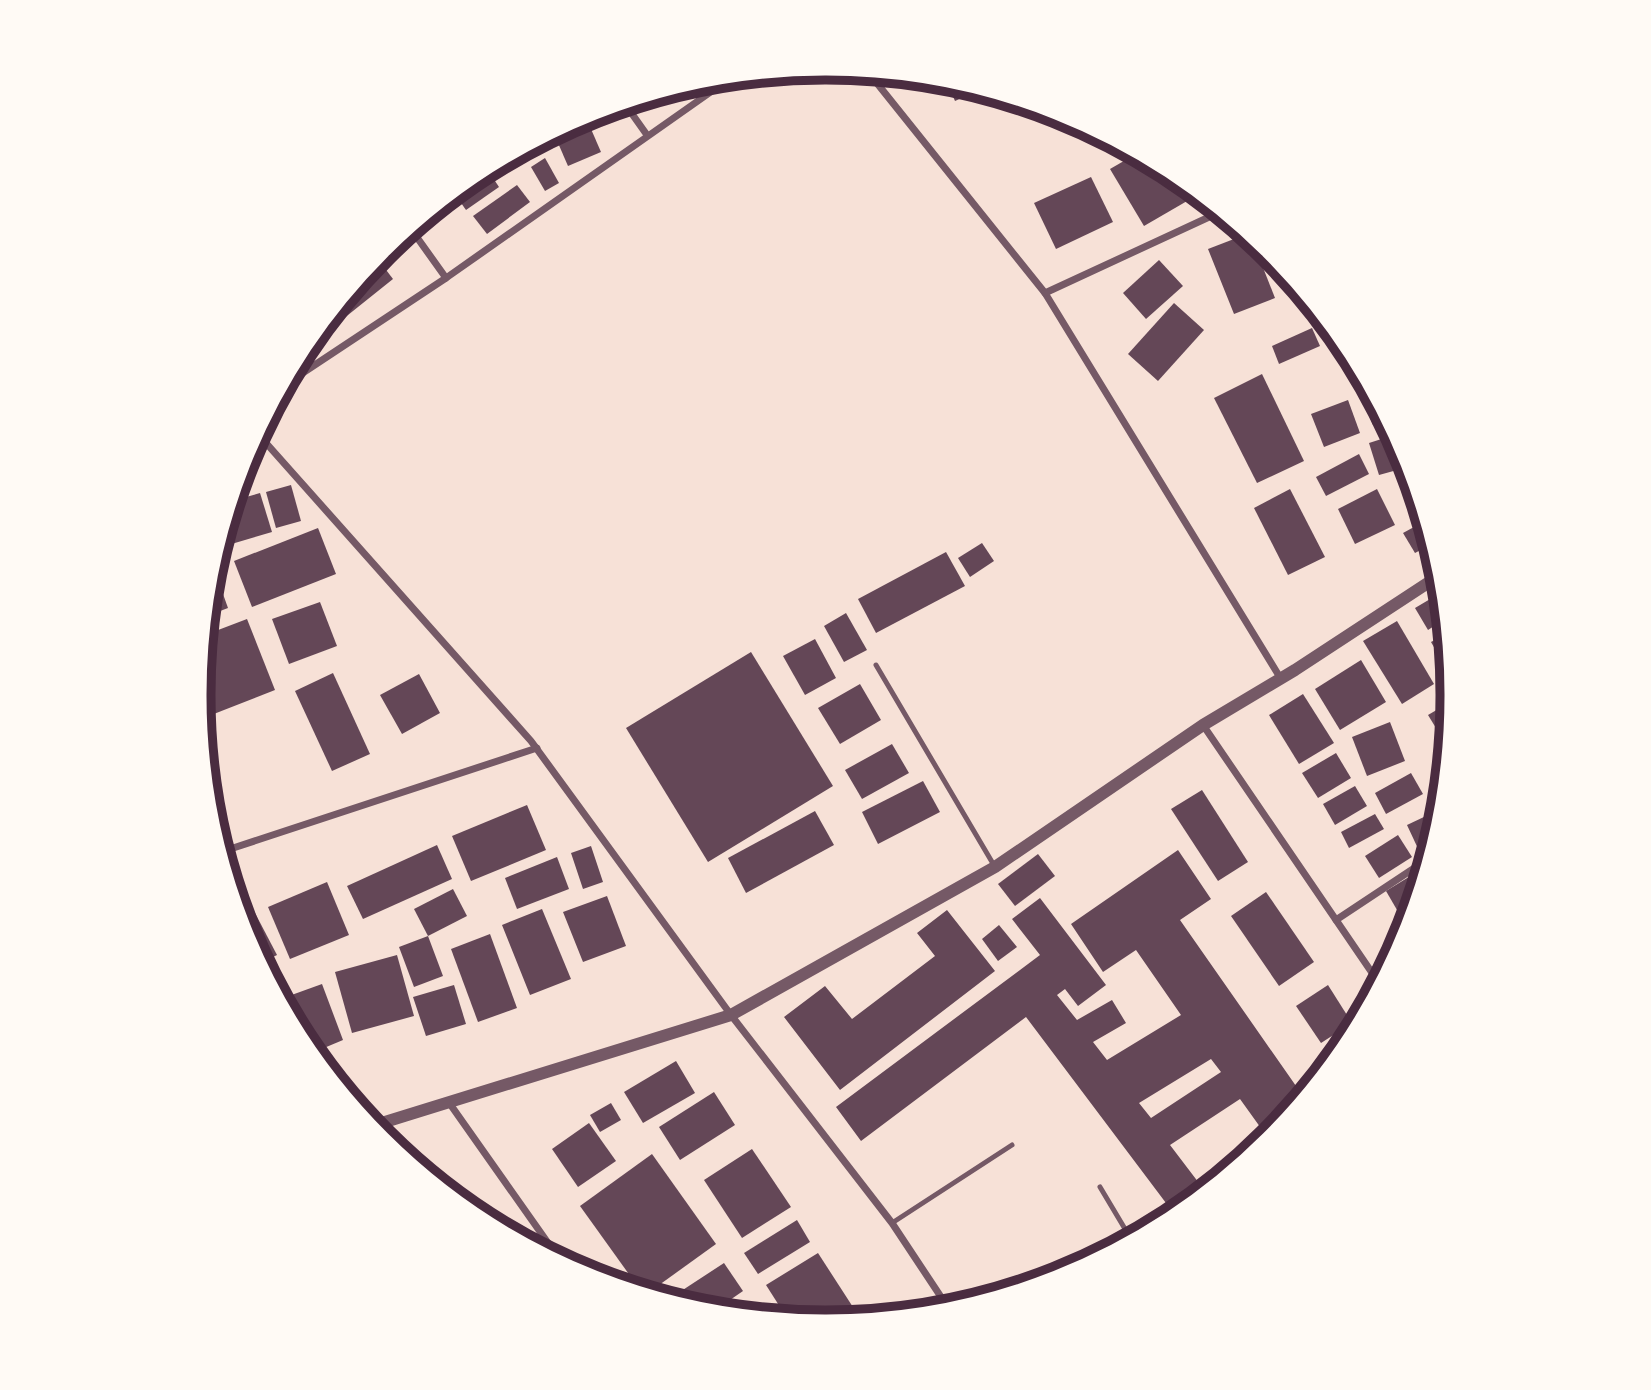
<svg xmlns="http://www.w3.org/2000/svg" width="1651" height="1390" font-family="'PT Serif',serif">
  <rect width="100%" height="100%" fill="#f7e1d7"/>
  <g fill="#644757" fill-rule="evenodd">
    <path d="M946,80H948L980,90L955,101Z"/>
    <path d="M591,129L601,152L568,166L558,143Z"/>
    <path d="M1136,154L1174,174L1187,184L1194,197L1144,226L1110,169Z"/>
    <path d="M545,158L559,183L545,191L531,167Z"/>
    <path d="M487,169L499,187L466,210L454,193Z"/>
    <path d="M1091,177L1113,222L1056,249L1034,203Z"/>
    <path d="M517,185L530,202L487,234L473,216Z"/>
    <path d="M1247,234L1251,237L1275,298L1234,314L1208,249Z"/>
    <path d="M1271,256H1272L1298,288L1285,292Z"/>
    <path d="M377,258L393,279L343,319L335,309Z"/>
    <path d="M1159,260L1183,286L1146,319L1123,293Z"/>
    <path d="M1174,303L1204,330L1158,381L1128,354Z"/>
    <path d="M320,328L326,336L301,352L305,346Z"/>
    <path d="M1312,328L1320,346L1279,364L1272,346Z"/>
    <path d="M1262,374L1304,461L1257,483L1214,398Z"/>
    <path d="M1371,392L1385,420L1373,425L1361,396Z"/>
    <path d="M1348,400L1360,433L1324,447L1311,414Z"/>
    <path d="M1394,435L1408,467L1379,475L1369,443Z"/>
    <path d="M1359,454L1369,474L1326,496L1316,477Z"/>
    <path d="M291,485L301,521L276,528L266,492Z"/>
    <path d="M1290,489L1325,557L1288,575L1254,508Z"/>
    <path d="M1377,489L1395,525L1355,544L1338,509Z"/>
    <path d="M260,493L272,532L218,548L232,501Z"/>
    <path d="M1425,521L1432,544L1415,553L1403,533Z"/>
    <path d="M318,528L336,574L252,607L234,561Z"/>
    <path d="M982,543L994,561L970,577L958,558Z"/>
    <path d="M946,552L965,586L876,633L858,599Z"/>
    <path d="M213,566L228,608L207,616L211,572Z"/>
    <path d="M1442,592L1445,619L1428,630L1415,608Z"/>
    <path d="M320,602L337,646L289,664L272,619Z"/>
    <path d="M846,613L867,650L844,662L824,626Z"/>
    <path d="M247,619L275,690L201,719L199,695L205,635Z"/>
    <path d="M1397,621L1434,684L1402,704L1363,641Z"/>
    <path d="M1446,634L1450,675L1431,642Z"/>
    <path d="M815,639L836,678L805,695L783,656Z"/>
    <path d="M751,652L833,786L708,862L626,728Z"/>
    <path d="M1361,660L1386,702L1340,730L1315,689Z"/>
    <path d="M333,673L370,754L332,771L295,691Z"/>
    <path d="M419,674L440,713L402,734L380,695Z"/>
    <path d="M860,684L881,720L840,744L818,708Z"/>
    <path d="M1303,694L1334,743L1299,764L1269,715Z"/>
    <path d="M1452,701L1447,746L1428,715Z"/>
    <path d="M1390,722L1405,761L1367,776L1352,737Z"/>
    <path d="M892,744L909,773L862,799L845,770Z"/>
    <path d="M1336,753L1351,778L1318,798L1302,773Z"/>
    <path d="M1411,773L1423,794L1386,814L1375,793Z"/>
    <path d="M923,781L940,812L878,844L862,812Z"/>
    <path d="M1355,786L1367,806L1335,825L1323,804Z"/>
    <path d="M1202,790L1248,862L1218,881L1171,809Z"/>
    <path d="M527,805L546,850L471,881L452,836Z"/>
    <path d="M815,811L834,845L746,893L728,858Z"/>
    <path d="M1375,814L1384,829L1349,848L1341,832Z"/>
    <path d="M1426,816L1435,836L1430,851L1421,855L1407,825Z"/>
    <path d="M1398,835L1412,857L1379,878L1365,856Z"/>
    <path d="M437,845L452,879L363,919L347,886Z"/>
    <path d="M591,846L603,882L583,889L571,853Z"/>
    <path d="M1178,850L1211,899L1180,920L1303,1096L1268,1138L1240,1099L1170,1145L1205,1191L1175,1215L1026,1017L861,1141L836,1107L1040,955L1012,919L1040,898L1106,985L1078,1006L1065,989L1057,995L1077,1020L1112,1000L1126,1023L1093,1042L1107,1060L1181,1015L1136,950L1103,972L1071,924ZM1211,1059L1221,1072L1151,1118L1139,1103Z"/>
    <path d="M1038,854L1055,876L1015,906L998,884Z"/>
    <path d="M557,857L569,889L517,909L505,878Z"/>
    <path d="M1417,872L1421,879L1409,918L1404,922L1386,891Z"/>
    <path d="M327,882L349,935L290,959L268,907Z"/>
    <path d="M453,889L467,916L428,936L414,909Z"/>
    <path d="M1266,892L1314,962L1279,986L1231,916Z"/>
    <path d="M607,896L626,946L583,962L563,912Z"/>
    <path d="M542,909L571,979L530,995L502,925Z"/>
    <path d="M947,910L995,971L840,1090L784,1017L825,986L852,1019L935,956L917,933Z"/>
    <path d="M255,913L277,955L261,963L246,934L242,919Z"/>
    <path d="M999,925L1017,947L998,961L982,939Z"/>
    <path d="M490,934L517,1008L478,1022L451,949Z"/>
    <path d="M428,936L443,976L414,987L399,947Z"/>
    <path d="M397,955L414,1016L352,1033L335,972Z"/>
    <path d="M322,984L343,1040L312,1053L302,1038L286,997Z"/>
    <path d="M454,985L466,1024L426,1036L413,997Z"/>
    <path d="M1328,985L1352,1023L1321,1043L1296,1006Z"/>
    <path d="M676,1061L695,1093L643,1123L624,1092Z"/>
    <path d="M714,1092L735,1125L680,1160L659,1127Z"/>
    <path d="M611,1103L621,1120L600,1132L590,1115Z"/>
    <path d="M589,1123L616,1161L578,1187L552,1149Z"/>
    <path d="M752,1149L791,1207L742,1238L704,1180Z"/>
    <path d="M652,1154L716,1244L648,1293L641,1291L580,1206Z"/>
    <path d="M797,1220L810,1242L758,1274L744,1253Z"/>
    <path d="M818,1253L860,1318L825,1322L787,1318L766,1285Z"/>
    <path d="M724,1263L743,1291L714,1311L669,1299Z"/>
    <path d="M744,1304L752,1314L733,1313Z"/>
  </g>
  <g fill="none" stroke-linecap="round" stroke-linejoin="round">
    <g stroke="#755966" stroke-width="5">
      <path d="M876,665L995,867"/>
      <path d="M1100,1187L1131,1239"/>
      <path d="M892,1223L1012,1145"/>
    </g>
    <g stroke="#755966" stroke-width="7">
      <path d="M868,72L1045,293L1281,679"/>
      <path d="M625,104L647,135"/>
      <path d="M411,229L446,278"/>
      <path d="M1045,293L1220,212"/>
      <path d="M283,386L446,278L732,77"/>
      <path d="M258,434L531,741L731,1015L892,1223L949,1309"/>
      <path d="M1203,725L1379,983"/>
      <path d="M221,852L537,748"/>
      <path d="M1336,920L1428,859"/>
      <path d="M450,1104L560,1260"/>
    </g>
    <path stroke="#755966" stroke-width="12" d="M372,1126L731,1015L995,867L1203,725L1295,670L1440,575"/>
  </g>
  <path d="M0 0H1651V1390H0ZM825 80H826A614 614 0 0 1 1440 694V696A614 614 0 0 1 826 1310H825A614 614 0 0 1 211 696V694A614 614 0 0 1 825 80Z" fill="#fffaf5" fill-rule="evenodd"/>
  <path fill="none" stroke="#4a2c40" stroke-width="9" d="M825 80H826A614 614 0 0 1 1440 694V696A614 614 0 0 1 826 1310H825A614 614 0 0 1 211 696V694A614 614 0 0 1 825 80Z"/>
</svg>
